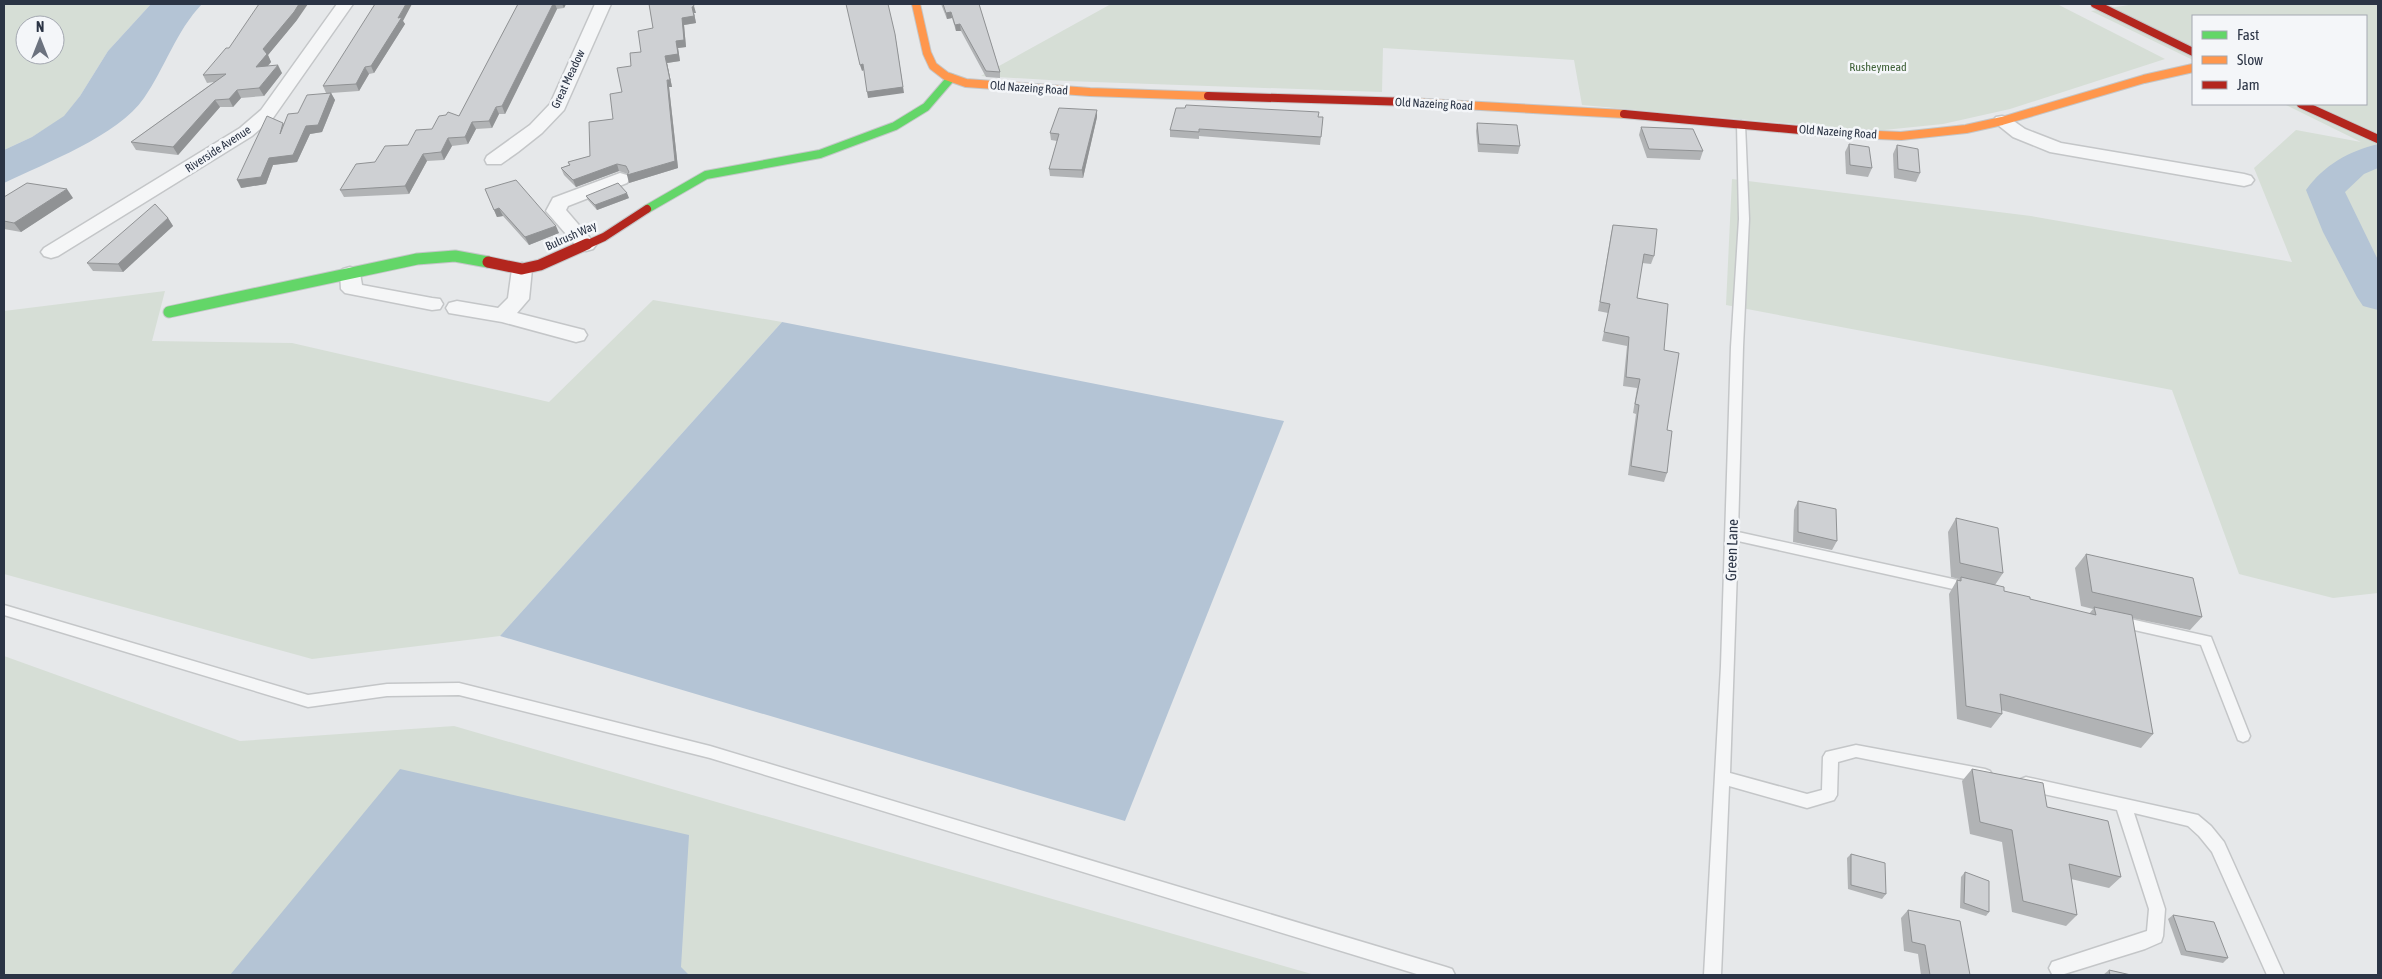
<svg xmlns="http://www.w3.org/2000/svg" width="2382" height="979" font-family="'Asap Condensed',sans-serif">
  <rect width="100%" height="100%" fill="#e6e8ea"/>
  <g fill="#d6ded6" fill-rule="evenodd">
    <path d="M4,4H151L108,51L80,96L64,117L32,137L4,150ZM25,25H55V55H25Z"/>
    <path d="M1111,4H2057L2165,59L2010,109L1943,124L1874,131L1582,105L1574,60L1383,48L1382,92L1066,81L981,76Z"/>
    <path d="M2135,4H2378V593L2333,598L2239,574L2172,390L1726,305L1732,179L2031,216L2292,262L2254,168L2296,130L2361,142L2284,104H2366V16H2193V60L2091,11Z"/>
    <path d="M165,291L152,341L292,343L549,402L653,300L782,322L500,636L312,659L4,574V311Z"/>
    <path d="M4,656L240,741L454,726L1315,975H4Z"/>
  </g>
  <g fill="#b4c4d5">
    <path d="M151,4H202C176,31 165,68 144,98C118,136 45,163 4,183V150L32,137L64,116L80,96L108,51Z"/>
    <path d="M782,322L1284,421L1125,821L500,636Z"/>
    <path d="M400,769L689,835L681,967L689,975H230Z"/>
  </g>
  <g fill="none" stroke-linecap="round" stroke-linejoin="round">
    <path fill="#b4c4d5" fill-rule="evenodd" d="M2378,144V168L2364,174L2345,192L2378,260V310L2363,306L2357,297L2323,232L2306,190C2324,165 2349,151 2378,144Z"/>
    <defs>
      <g id="lane">
        <path d="M1741,121L1745,124L1749,219L1743,347L1738,532L1971,583L1976,584L1978,588L1976,592L1971,593L1738,541L1730,773L1807,794L1822,790L1823,757L1826,752L1856,745L1985,769L1990,771L1993,776L1990,781L1985,783L1856,757L1838,762L1837,795L1834,800L1807,808L1729,786L1721,975H1704L1721,666L1731,347L1739,219L1737,124Z"/>
        <path d="M4,605L308,695L387,684L459,683L710,746L1446,967L1452,969L1455,975H1420L710,758L459,695L387,696L308,707L4,615Z"/>
        <path d="M2117,616L2211,637L2250,736L2248,740L2243,742L2238,740L2201,645L2112,625L2110,621L2112,617Z"/>
        <path d="M2026,777L2198,815L2211,826L2224,842L2284,975H2267L2212,852L2199,836L2188,826L2134,813L2165,909L2163,936L2161,942L2145,949L2061,975L2052,974L2049,968L2052,962L2147,931L2149,909L2117,810L2021,789L2018,784L2021,779Z"/>
      </g>
      <g id="street">
        <path d="M337,4H353L273,118L252,136L58,256L51,258L44,256L41,252L44,248L240,128L261,110Z"/>
        <path d="M595,4H611L564,110L542,133L518,152L501,164H487L485,160L487,156L530,125L550,104Z"/>
        <path d="M2002,116L2008,117L2025,129L2061,143L2244,174L2251,176L2254,180L2251,184L2244,186L2050,152L2013,137L1993,121L1996,117Z"/>
        <path d="M620,173L627,175L630,179L627,183L568,206L566,210L596,245L593,249L586,251L579,249L546,211L553,198Z"/>
        <path d="M522,263L529,265L532,269L529,299L517,313L584,330L587,335L584,340L576,342L502,322L449,313L446,308L449,303L457,301L498,308L508,298L512,269L515,265Z"/>
        <path d="M350,267L357,269L360,273L362,285L432,298L440,299L443,304L440,309L432,310L345,293L341,289L340,273L343,269Z"/>
      </g>
      <path id="fast-far1" d="M647,209L706,175L820,154L895,126L926,107L951,78"/>
      <path id="fast" d="M169,312L417,259L455,256L488,262"/>
      <g id="slow">
        <path d="M916,4L927,53L933,66L946,76L966,83L1090,92L1208,96"/>
        <path d="M1409,102L1624,114"/>
        <path d="M1832,133L1901,136L1966,129L2002,121L2144,79L2193,68"/>
      </g>
      <g id="jam-far1">
        <path d="M2095,4L2193,52"/>
        <path d="M1208,96L1409,102"/>
        <path d="M2301,104L2378,139"/>
        <path d="M1624,114L1832,133"/>
        <path d="M584,246L604,237L647,209"/>
      </g>
      <path id="jam" d="M488,262L522,269L540,265L587,244"/>
    </defs>
    <use href="#lane" stroke="#c4c6c8" stroke-width="3"/>
    <use href="#street" stroke="#c4c6c8" stroke-width="3"/>
    <use href="#fast-far1" stroke="#c4c6c8" stroke-width="10"/>
    <use href="#fast" stroke="#c4c6c8" stroke-width="13"/>
    <use href="#slow" stroke="#c4c6c8" stroke-width="10"/>
    <use href="#jam-far1" stroke="#c4c6c8" stroke-width="10"/>
    <use href="#jam" stroke="#c4c6c8" stroke-width="13"/>
    <use href="#lane" fill="#f5f6f7" fill-rule="evenodd"/>
    <use href="#street" fill="#f5f6f7" fill-rule="evenodd"/>
    <use href="#fast-far1" stroke="#63d668" stroke-width="8"/>
    <use href="#fast" stroke="#63d668" stroke-width="11"/>
    <use href="#slow" stroke="#ff974d" stroke-width="8"/>
    <use href="#jam-far1" stroke="#b3261e" stroke-width="8"/>
    <use href="#jam" stroke="#b3261e" stroke-width="11"/>
  </g>
  <g fill="#b1b3b5">
    <path d="M518,4H566L564,8L557,9L505,114H499L492,128L476,129L468,144L452,146L444,160L427,161L409,194L344,197L340,190L375,162L408,145L432,129L459,116Z"/>
    <path d="M649,4L696,13H694L696,23L684,25L686,47L678,48L680,61L667,63L672,87H669L678,168L629,183L628,174L619,171L576,187L564,175L561,168L569,165L568,162L590,156L613,119L631,66L641,52L653,28Z"/>
    <path d="M941,4H979L1000,72V78L986,77L961,31H956L952,18L947,19Z"/>
    <path d="M297,20L268,55L271,62L268,66L282,73L264,96L241,98L233,107H220L178,155L136,150L131,142L214,82L207,83L203,75L229,48Z"/>
    <path d="M403,21L405,24L374,73L369,74L359,91L331,93L335,100L322,132L310,134L297,162L273,165L266,184L241,188L283,123L284,124L298,113L326,93L323,86Z"/>
    <path d="M1097,117L1083,178L1050,176L1049,169L1057,141L1051,140L1050,133Z"/>
    <path d="M1318,117H1323L1320,145L1199,136V139L1170,137V130Z"/>
    <path d="M1477,123L1520,146L1518,154L1478,152L1476,131Z"/>
    <path d="M1641,127L1703,151L1700,160L1647,158L1639,135Z"/>
    <path d="M1849,144L1872,168L1868,177L1846,174L1845,152Z"/>
    <path d="M1897,145L1920,173L1916,182L1894,178L1893,154Z"/>
    <path d="M485,189L559,233L529,245L503,216L497,217Z"/>
    <path d="M586,196L629,198L597,210L588,200Z"/>
    <path d="M4,197L73,198L21,232L4,229Z"/>
    <path d="M168,218L173,226L123,272L93,271L87,263Z"/>
    <path d="M1613,225L1654,256L1651,264L1642,263L1637,298L1664,350L1667,430V473L1664,482L1628,475L1636,414L1633,413L1637,388L1623,386L1627,346L1602,341L1608,313L1598,311L1611,234Z"/>
    <path d="M1798,501L1837,541L1832,550L1793,542L1794,510Z"/>
    <path d="M1956,518L2003,573L1995,585L2004,591L2030,599L2089,614L2093,609L2081,606L2075,568L2086,554L2202,617L2190,630L2132,618L2153,734L2141,748L2001,710L2002,714L1991,728L1957,719L1949,594L1957,580H1959V579L1951,577L1948,532Z"/>
    <path d="M1972,769L2047,807L2121,877L2109,888L2071,879L2077,915L2066,926L2012,912L2002,842L1970,834L1962,781Z"/>
    <path d="M1851,854L1886,894L1882,899L1848,889L1847,858Z"/>
    <path d="M1965,872L1989,912L1986,916L1960,908L1961,877Z"/>
    <path d="M1908,910L1970,975H1921L1918,954L1904,951L1901,918Z"/>
    <path d="M2173,915L2228,958L2223,963L2181,955L2168,919Z"/>
    <path d="M2109,970L2131,975H2103Z"/>
  </g>
  <g fill="#909294">
    <path d="M299,4H308L297,20L268,55L271,62L260,75L256,67L263,49Z"/>
    <path d="M406,4H412L403,21L405,24L374,73L371,66Z"/>
    <path d="M553,4H555L557,9L505,114L502,106Z"/>
    <path d="M562,4H566L564,8Z"/>
    <path d="M694,6L696,13H694L696,23L684,25L686,47L678,48L680,61L667,63L672,87H669L678,168L629,183L627,175L675,161L665,56L676,41L682,18L692,7Z"/>
    <path d="M951,12L952,18L947,19L946,13Z"/>
    <path d="M960,24L961,31H956L955,25Z"/>
    <path d="M895,34L904,93L868,98L867,92Z"/>
    <path d="M863,64L864,70L862,71L860,65Z"/>
    <path d="M278,65L282,73L264,96L259,88Z"/>
    <path d="M365,67L369,74L359,91L356,84Z"/>
    <path d="M237,90L241,98L233,107L229,99Z"/>
    <path d="M331,93L335,100L322,132L310,134L297,162L273,165L266,184L241,188L237,180L269,158L306,126Z"/>
    <path d="M215,100L220,107L178,155L173,147Z"/>
    <path d="M496,107L499,114L492,128L489,121Z"/>
    <path d="M1097,110V117L1083,178L1082,170Z"/>
    <path d="M472,122L476,129L468,144L465,137Z"/>
    <path d="M448,138L452,146L444,160L441,152Z"/>
    <path d="M423,154L427,161L409,194L405,186Z"/>
    <path d="M617,164L619,171L576,187L573,180Z"/>
    <path d="M67,189L73,198L21,232L14,223Z"/>
    <path d="M627,193L629,198L597,210L595,205Z"/>
    <path d="M499,208L503,216L497,217L494,210Z"/>
    <path d="M168,218L173,226L123,272L118,264Z"/>
    <path d="M556,226L559,233L529,245L525,237Z"/>
  </g>
  <g fill="#ced0d3" stroke="#909294">
    <path d="M259,4H299L294,12L263,49L267,54L256,67L278,65L259,88L237,90L229,99L215,100L173,147L131,142L226,74L203,75L226,48H229Z"/>
    <path d="M375,4H406L398,18L402,17L371,66L365,67L356,84L323,86Z"/>
    <path d="M518,4H553L502,106L496,107L489,121L472,122L465,137L448,138L441,152L423,154L405,186L340,190L356,164L375,162L385,146L408,145L416,130L432,129L439,116L446,115L448,112L459,116Z"/>
    <path d="M649,4H693L694,6L692,7L694,16L682,18L684,40L676,41L678,54L665,56L670,80H667L675,161L627,175L629,172L626,166L617,164L573,180L561,168L570,165L568,162L590,156L589,122L613,119L610,94L622,92L617,68L631,66L630,53L641,52L638,31L653,28Z"/>
    <path d="M846,4H888L895,34L903,87L867,92L863,64L860,65Z"/>
    <path d="M943,4H979L1000,72L986,71L960,24L955,25L951,12L946,13Z"/>
    <path d="M331,93L318,125L306,126L293,155L269,158L261,177L237,180L267,116L283,123L280,134L288,114L298,113L307,95Z"/>
    <path d="M1186,105L1319,112L1318,117H1323L1321,137L1199,129V132L1170,130L1176,108H1185Z"/>
    <path d="M1059,108L1097,110L1082,170L1049,169L1059,134L1050,133Z"/>
    <path d="M1477,123L1517,125L1520,146L1479,144Z"/>
    <path d="M1641,127L1693,129L1703,151L1649,149Z"/>
    <path d="M1849,144L1869,147L1872,168L1850,165Z"/>
    <path d="M1897,145L1918,149L1920,173L1898,169Z"/>
    <path d="M516,180L556,226L525,237L499,208L494,210L485,189Z"/>
    <path d="M27,183L67,189L14,223L4,221V197Z"/>
    <path d="M618,183L627,193L595,205L586,196Z"/>
    <path d="M155,204L168,218L118,264L87,263Z"/>
    <path d="M1613,225L1657,229L1654,256L1644,254L1637,298L1668,304L1664,350L1679,353L1667,430L1672,431L1667,473L1631,466L1639,405L1635,404L1640,379L1626,377L1629,337L1604,332L1610,304L1600,302Z"/>
    <path d="M1798,501L1836,509L1837,541L1798,532Z"/>
    <path d="M1956,518L1998,528L2003,573L1960,563Z"/>
    <path d="M2086,554L2193,578L2202,617L2092,592Z"/>
    <path d="M1961,577L2004,587V591L2030,597V599L2096,615L2094,607L2132,615L2153,734L2000,694L2002,714L1966,706L1957,580L1961,581Z"/>
    <path d="M1972,769L2043,783L2047,807L2108,821L2121,877L2069,864L2077,915L2023,901L2012,830L1980,822Z"/>
    <path d="M1851,854L1885,863L1886,894L1851,885Z"/>
    <path d="M1965,872L1989,881V912L1964,903Z"/>
    <path d="M1908,910L1960,921L1970,975H1930L1925,945L1912,942Z"/>
    <path d="M2173,915L2214,922L2228,958L2186,951Z"/>
    <path d="M2109,970L2131,975H2110Z"/>
  </g>
  <g text-anchor="middle" stroke-width="5" stroke-linejoin="round" paint-order="stroke">
    <g font-size="12" fill="#3f6138" stroke="#f4f6f9">
      <text x="1878" y="71">Rusheymead</text>
    </g>
    <g font-size="12" fill="#2b3445" stroke="#f4f6f9">
      <text transform="translate(568 79) rotate(-65)" y="4">Great Meadow</text>
      <text transform="translate(1029 88) rotate(4)" y="4">Old Nazeing Road</text>
      <text transform="translate(1434 104) rotate(3)" y="4">Old Nazeing Road</text>
      <text transform="translate(1838 132) rotate(4)" y="4">Old Nazeing Road</text>
      <text transform="translate(218 149) rotate(-33)" y="4">Riverside Avenue</text>
      <text transform="translate(571 236) rotate(-24)" y="4">Bulrush Way</text>
    </g>
    <g font-size="15" fill="#2b3445" stroke="#f4f6f9">
      <text transform="translate(1732 550) rotate(-88)" y="5">Green Lane</text>
    </g>
  </g>
  <rect width="2382" height="979" fill="none" stroke="#2b3445" stroke-width="10"/>
  <rect x="2192" y="15" width="175" height="90" fill="#f4f6f9" stroke="#a4a8b1"/>
  <rect x="2202" y="31" width="25" height="8" fill="#63d668" stroke="#a4a8b1"/>
  <text x="2237" y="40" font-size="15" fill="#2b3445">Fast</text>
  <rect x="2202" y="56" width="25" height="8" fill="#ff974d" stroke="#a4a8b1"/>
  <text x="2237" y="65" font-size="15" fill="#2b3445">Slow</text>
  <rect x="2202" y="81" width="25" height="8" fill="#b3261e" stroke="#a4a8b1"/>
  <text x="2237" y="90" font-size="15" fill="#2b3445">Jam</text>
  <g transform="translate(40 40)"><circle r="24" fill="#f4f6f9" stroke="#a4a8b1"/>
  <path d="M0-4L9 19L0 12L-9 19Z" fill="#6c737f"/>
  <text y="-8" font-size="14" font-weight="bold" text-anchor="middle" fill="#2b3445">N</text>
  </g>
</svg>
